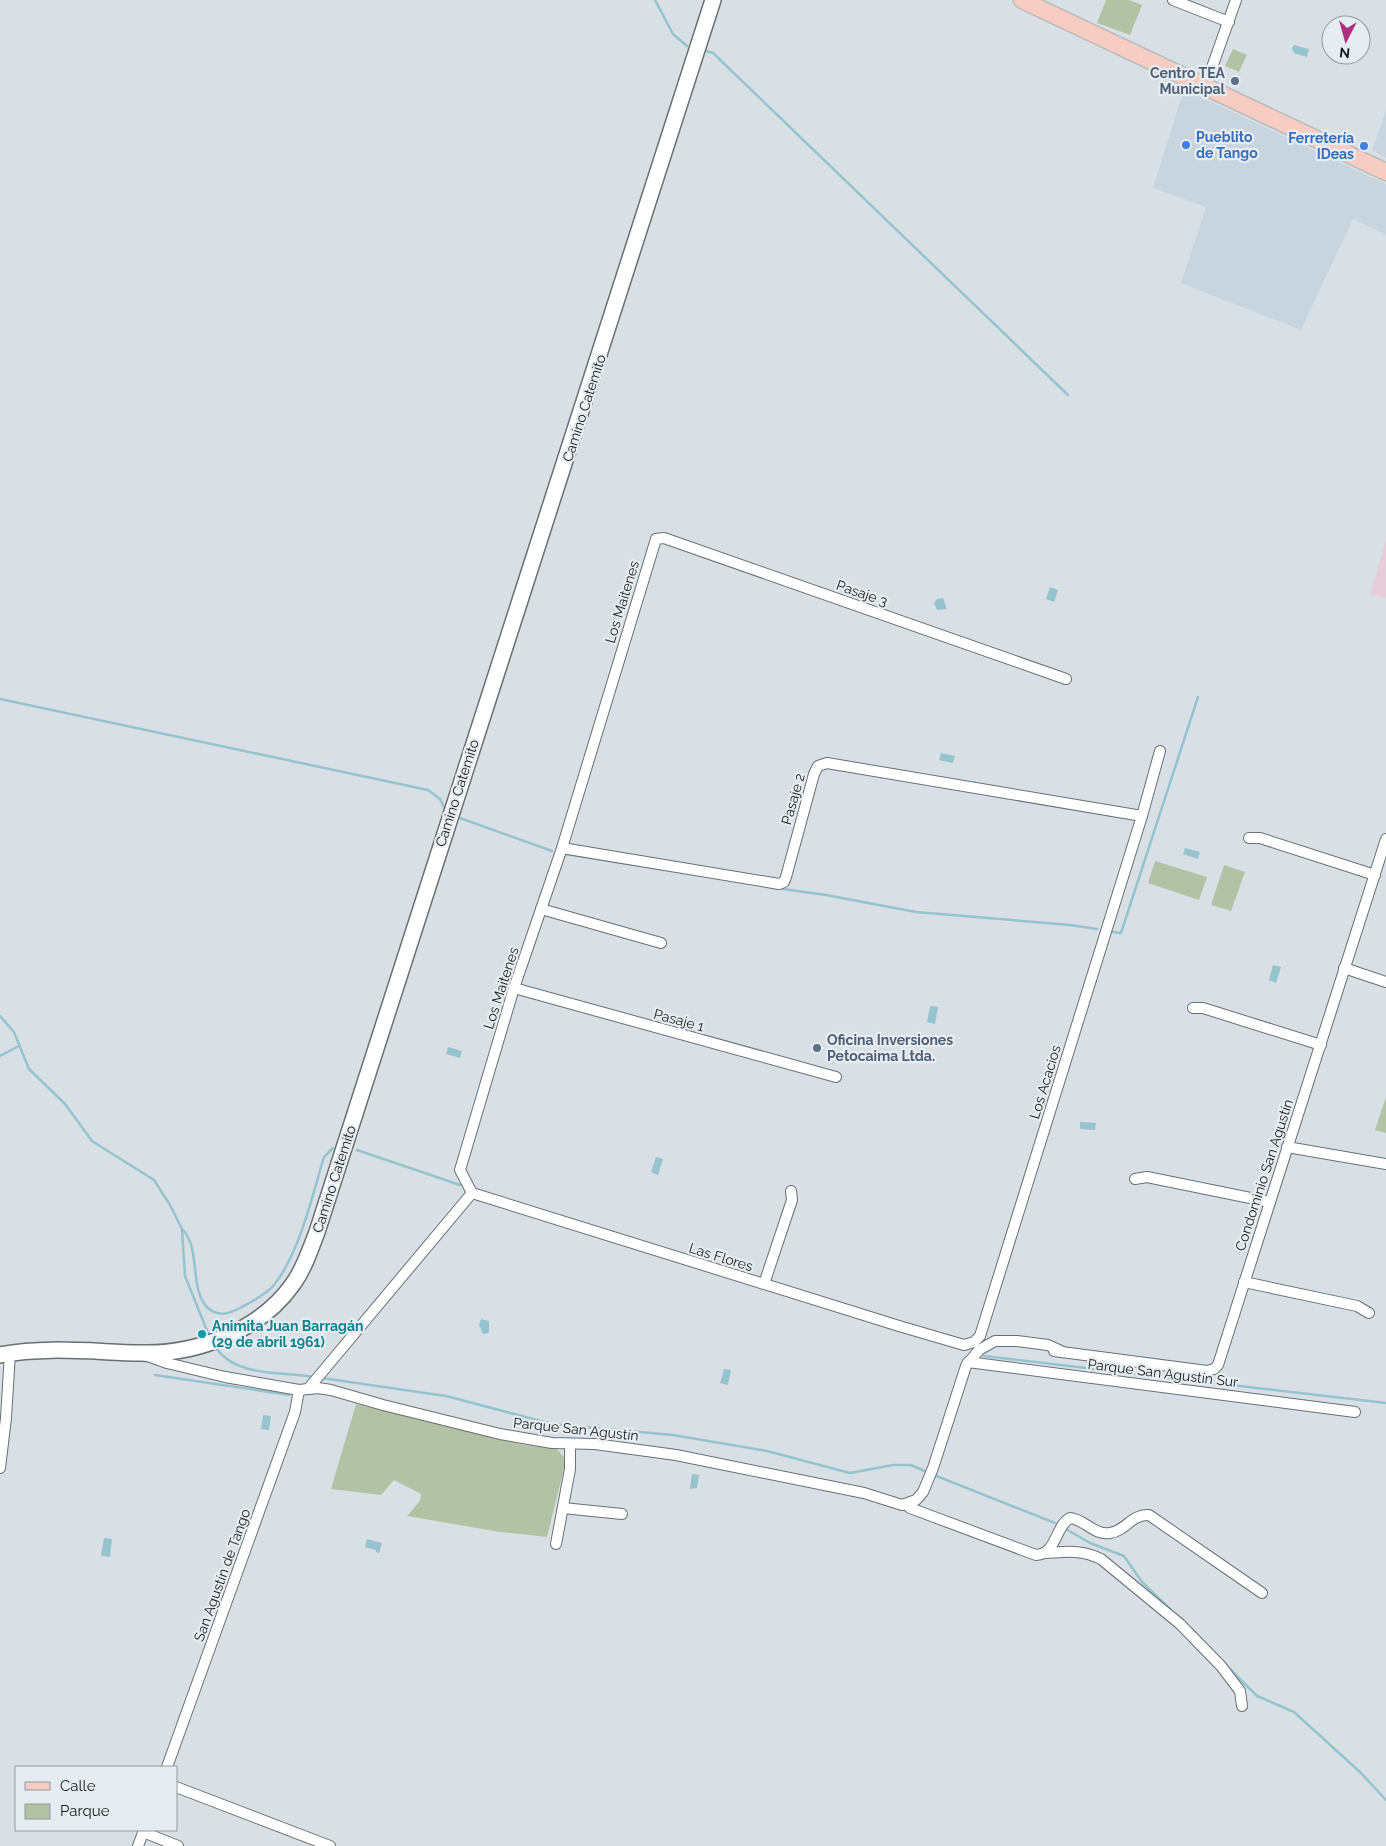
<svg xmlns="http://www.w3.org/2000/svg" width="1386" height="1846" font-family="Raleway,sans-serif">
  <rect width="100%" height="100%" fill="#d9e0e5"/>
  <g fill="#c8d5df">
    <path d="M1184,89L1386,184V235L1353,219L1301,330L1181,283L1206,207L1153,188Z"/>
    <path d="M1386,110V158L1372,150Z"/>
  </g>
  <path fill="#e6ced8" d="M1386,539V598L1370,595Z"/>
  <g fill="#b3c2a4">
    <path d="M1106,0H1129L1142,5L1130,35L1097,23Z"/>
    <path d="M1233,49L1247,55L1239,72L1225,66Z"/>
    <path d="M1155,861L1207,877L1199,900L1148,883Z"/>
    <path d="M1224,865L1245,872L1231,911L1211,905Z"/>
    <path d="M1386,1097V1133L1375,1130Z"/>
    <path d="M356,1404L525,1445L557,1449L566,1460L547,1537L500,1532L407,1516L420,1501L421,1494L394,1480L381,1495L331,1489Z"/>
  </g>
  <g fill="#95c3ce">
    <path d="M1294,45L1309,49L1307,57L1294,53L1292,48Z"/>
    <path d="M1050,587L1058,590L1054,602L1046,599Z"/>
    <path d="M943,598L947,609L937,610L934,603L937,599Z"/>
    <path d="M941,753L955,756L953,763L939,760Z"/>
    <path d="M1185,848L1200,852L1198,859L1183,854Z"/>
    <path d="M1273,965L1281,967L1276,983L1269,980Z"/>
    <path d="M930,1006L938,1007L935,1024L927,1022Z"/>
    <path d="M448,1047L462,1051L460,1058L446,1054Z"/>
    <path d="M1080,1122L1096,1123L1095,1130L1080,1129Z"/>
    <path d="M656,1157L663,1159L658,1175L651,1172Z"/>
    <path d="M481,1319L489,1321V1333L483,1334L479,1325Z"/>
    <path d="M724,1369L731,1370L728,1385L720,1383Z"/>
    <path d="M263,1415L271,1416L269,1430L261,1429Z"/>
    <path d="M692,1474L699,1475L697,1488L690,1489Z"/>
    <path d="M104,1538L112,1539L110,1557L101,1556Z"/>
    <path d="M367,1539L382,1543L379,1553L376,1552V1550L365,1547Z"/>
  </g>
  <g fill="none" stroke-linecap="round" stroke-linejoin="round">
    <g stroke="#95c3ce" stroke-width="2.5">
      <path d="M655,0L673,34L687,46"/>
      <path d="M706,51L713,53L1068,395"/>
      <path d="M0,699L428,790L440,799L445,809"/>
      <path d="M457,817L552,851"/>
      <path d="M565,854L660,869"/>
      <path d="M776,888L826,895L916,912L1070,925L1097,929"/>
      <path d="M1113,932L1121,933L1198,697"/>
      <path d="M0,1016L14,1032L29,1069L65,1104L92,1141L154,1180L170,1205L182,1229L185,1276L210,1338"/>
      <path d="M0,1056L19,1046"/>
      <path d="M357,1150L460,1185"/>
      <path d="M183,1230C201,1249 189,1291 208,1308C218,1317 229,1314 240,1308C251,1302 266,1295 274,1285C300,1252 312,1196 324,1157L333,1148"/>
      <path d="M216,1348C237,1378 282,1371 314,1377"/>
      <path d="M984,1356L1386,1403"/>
      <path d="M155,1375L289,1395"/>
      <path d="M322,1378L446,1396L552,1424L673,1435L767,1451L850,1473L893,1465H911L929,1473"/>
      <path d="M306,1394L321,1392"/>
      <path d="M934,1475L1055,1523"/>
      <path d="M1066,1529L1090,1543L1124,1556L1142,1582L1171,1610"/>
      <path d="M1226,1665L1257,1696L1294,1712L1361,1773L1386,1800"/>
    </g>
    <defs>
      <g id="minor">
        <path d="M1173,0L1229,22"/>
        <path d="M1205,87L1236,0"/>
        <path d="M1249,838H1260L1375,875"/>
        <path d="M562,848L779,884L784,882L786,877L814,774L818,766L827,763L1142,816"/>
        <path d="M541,909L661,943"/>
        <path d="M1344,968L1386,982"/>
        <path d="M514,988L836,1077"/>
        <path d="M1193,1008H1203L1321,1045"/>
        <path d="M1287,1147L1386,1164"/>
        <path d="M1135,1179L1147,1177L1270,1202"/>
        <path d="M472,1193L899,1326L964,1345L974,1342L980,1336L1142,816L1160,751"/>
        <path d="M472,1193L460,1170L514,988L562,848L656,539L664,538L1066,679"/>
        <path d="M1244,1282L1357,1306L1369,1313"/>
        <path d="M764,1284L792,1200L791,1191"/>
        <path d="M1054,1351L1207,1371L1214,1369L1218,1365L1386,839"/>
        <path d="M145,1355L167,1363L225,1377L299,1390L318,1388L331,1390L383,1405L500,1434L552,1443L595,1444L676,1455L864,1493L902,1505L916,1500L923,1492L933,1468L966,1366L979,1350L995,1341H1017L1048,1345L1061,1351"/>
        <path d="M968,1362L1355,1412"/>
        <path d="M308,1389L472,1193"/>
        <path d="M0,1468L6,1418L10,1353"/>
        <path d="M906,1504L910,1508L1036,1555C1057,1554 1055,1526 1070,1518C1084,1519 1095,1536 1110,1533C1126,1531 1131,1514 1149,1515L1262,1593"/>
        <path d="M563,1508L622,1514"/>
        <path d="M556,1544L570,1469V1444"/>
        <path d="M1045,1553C1067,1552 1081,1549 1101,1559L1180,1624L1221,1666L1240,1691L1242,1706"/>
        <path d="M167,1767L295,1412L299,1390"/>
        <path d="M176,1787L330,1846"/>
        <path d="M143,1832L178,1846"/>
        <path d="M138,1846L144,1830"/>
      </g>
      <path id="secondary" d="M0,1355C46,1346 94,1352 140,1353C196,1355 260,1331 293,1284C304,1269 310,1250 317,1232L713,0"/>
      <path id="primary" d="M1022,0L1386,172"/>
    </defs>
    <use href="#minor" stroke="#696f73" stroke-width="12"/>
    <use href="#secondary" stroke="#696f73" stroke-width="18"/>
    <use href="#primary" stroke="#babbbb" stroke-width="19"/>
    <use href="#minor" stroke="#fff" stroke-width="10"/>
    <use href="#secondary" stroke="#fff" stroke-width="15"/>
    <use href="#primary" stroke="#f7ccc3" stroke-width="16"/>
  </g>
  <g fill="#5c6f8a" stroke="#e6edf2" stroke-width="2">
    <circle cx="1235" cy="81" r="5"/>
    <circle cx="817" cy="1048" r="5"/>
  </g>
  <g fill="#3f7fe0" stroke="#e6edf2" stroke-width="2">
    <circle cx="1186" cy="145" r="5"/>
    <circle cx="1364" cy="146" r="5"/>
  </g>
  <circle fill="#0f9aa8" stroke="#e6edf2" stroke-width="2" cx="202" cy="1334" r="5"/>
  <g text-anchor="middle" stroke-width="4.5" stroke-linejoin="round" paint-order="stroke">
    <g font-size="14" font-weight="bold" fill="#4e5e75" stroke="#e6edf2" text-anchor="end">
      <text x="1225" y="78">Centro TEA<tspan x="1225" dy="16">Municipal</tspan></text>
      <text x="827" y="1045" text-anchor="start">Oficina Inversiones<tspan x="827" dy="16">Petocaima Ltda.</tspan></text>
    </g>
    <g font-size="14" font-weight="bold" fill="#366cbe" stroke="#e6edf2" text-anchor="start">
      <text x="1196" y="142">Pueblito<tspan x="1196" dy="16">de Tango</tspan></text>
      <text x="1354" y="143" text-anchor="end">Ferretería<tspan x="1354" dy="16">IDeas</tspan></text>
    </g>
    <g font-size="14" fill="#191b1d" stroke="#e6edf2">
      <text transform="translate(584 408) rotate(-72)" y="5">Camino Catemito</text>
      <text transform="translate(862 593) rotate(19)" y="5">Pasaje 3</text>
      <text transform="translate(622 602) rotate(-73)" y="5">Los Maitenes</text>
      <text transform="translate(457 793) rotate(-72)" y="5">Camino Catemito</text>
      <text transform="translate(793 799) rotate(-74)" y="5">Pasaje 2</text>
      <text transform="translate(501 988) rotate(-72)" y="5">Los Maitenes</text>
      <text transform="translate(679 1020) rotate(15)" y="5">Pasaje 1</text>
      <text transform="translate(1045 1082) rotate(-73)" y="5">Los Acacios</text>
      <text transform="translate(1264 1175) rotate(-72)" y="5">Condominio San Agustín</text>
      <text transform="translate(334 1179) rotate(-72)" y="5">Camino Catemito</text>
      <text transform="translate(721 1257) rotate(17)" y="5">Las Flores</text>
      <text transform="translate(1163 1373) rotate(7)" y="5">Parque San Agustín Sur</text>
      <text transform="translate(576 1429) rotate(6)" y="5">Parque San Agustín</text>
      <text transform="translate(222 1575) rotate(-70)" y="5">San Agustín de Tango</text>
    </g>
    <g font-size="14" font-weight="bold" fill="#0d838f" stroke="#e6edf2" text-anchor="start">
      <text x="212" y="1331">Animita Juan Barragán<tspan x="212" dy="16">(29 de abril 1961)</tspan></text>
    </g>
  </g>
  <rect x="15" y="1766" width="162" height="65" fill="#e6edf2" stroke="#94999d"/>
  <rect x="25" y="1782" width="25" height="8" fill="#f7ccc3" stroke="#94999d"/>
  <text x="60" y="1791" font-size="15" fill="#191b1d">Calle</text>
  <rect x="25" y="1804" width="25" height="15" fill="#b3c2a4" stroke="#94999d"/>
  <text x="60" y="1816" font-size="15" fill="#191b1d">Parque</text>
  <g transform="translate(1346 40) rotate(186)"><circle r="24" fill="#e6edf2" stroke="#94999d"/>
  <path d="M0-4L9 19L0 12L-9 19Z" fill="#ab3082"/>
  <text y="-8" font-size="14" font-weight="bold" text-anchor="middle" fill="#191b1d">N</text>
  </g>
</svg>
